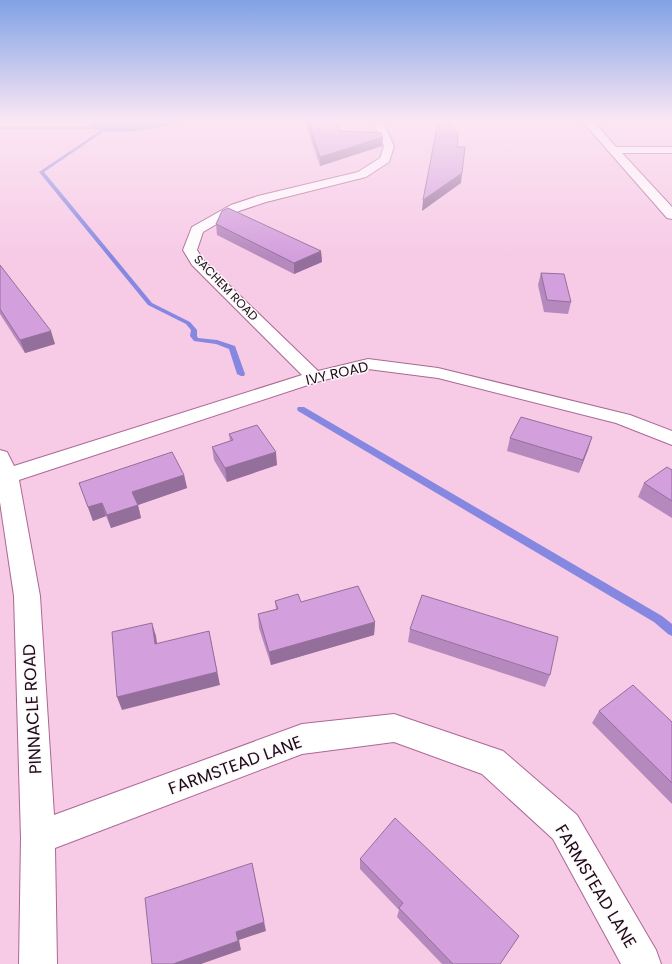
<svg xmlns="http://www.w3.org/2000/svg" width="672" height="964" font-family="Poppins,sans-serif">
  <rect width="100%" height="100%" fill="#f7cae6"/>
  <path fill="#8587e0" d="M96,122H179L180,123C153,129 116,137 90,128L91,123Z"/>
  <g fill="none" stroke-linecap="round" stroke-linejoin="round">
    <g fill="#8587e0" fill-rule="evenodd">
      <path d="M0,127H90L92,128L90,129H0Z"/>
      <path d="M100,131L103,132L44,172L152,303L190,322L197,330V336L198,338L217,340L235,346L245,374L244,376H241L237,374L229,349L216,344L194,341L190,336L191,330L186,324L148,305L39,172Z"/>
      <path d="M298,407H304L662,616L672,624V636L668,634L654,622L298,411L297,409Z"/>
    </g>
    <defs>
      <g id="street">
        <path d="M373,122H383L394,146L389,162L366,177L266,202L239,211L203,232L197,250L203,260L318,371L368,359L438,368L630,415L672,431V445L616,423L438,378L368,369L320,381L19,480L40,596L54,815L302,724L394,714L503,751L577,815L656,950L661,964H621L553,839L482,774L394,742L302,754L55,848L57,964H19L21,838L14,596L0,502V450L7,452L14,466L302,375L192,265L183,250L192,227L231,205L258,196L358,172L380,158L384,146Z"/>
        <path d="M583,122H594L616,147H672V153H622L672,207V219L667,218Z"/>
      </g>
    </defs>
    <use href="#street" stroke="#ab6894" stroke-width="2"/>
    <use href="#street" fill="#fff" fill-rule="evenodd"/>
  </g>
  <g fill="#b589be">
    <path d="M305,122H340V132L383,137L382,146L320,166Z"/>
    <path d="M216,224L321,251L322,262L294,274L217,235Z"/>
    <path d="M0,265L55,344L25,353L0,314Z"/>
    <path d="M541,273L571,302L568,314L544,312L538,285Z"/>
    <path d="M229,434L277,465L227,482L214,460L212,447L230,441Z"/>
    <path d="M592,437L579,473L507,451L510,438Z"/>
    <path d="M672,470V518L638,497L644,483Z"/>
    <path d="M184,475L187,488L138,505L141,518L111,528L106,516L93,521L79,483Z"/>
    <path d="M275,601L301,602L375,622L374,635L271,665L259,628L258,614L276,609Z"/>
    <path d="M410,629L550,675L545,687L408,642Z"/>
    <path d="M599,711L672,722V804L592,723Z"/>
    <path d="M360,859L519,936L500,964H442L397,917L399,910L360,869Z"/>
  </g>
  <g fill="#946f9b">
    <path d="M383,137L382,146L320,166V157Z"/>
    <path d="M462,173L461,183L422,211L423,200Z"/>
    <path d="M321,251L322,262L294,274V263Z"/>
    <path d="M51,331L55,344L25,353L20,340Z"/>
    <path d="M592,437L588,450L579,473L583,460Z"/>
    <path d="M276,452L277,465L227,482L225,468Z"/>
    <path d="M184,475L187,488L138,505L141,518L111,528L107,515L132,492Z"/>
    <path d="M102,503L106,516L93,521L88,507Z"/>
    <path d="M375,622L374,635L271,665L269,652Z"/>
    <path d="M152,623L156,636L159,657L155,644Z"/>
    <path d="M209,631L220,685L122,710L117,697Z"/>
    <path d="M254,873L266,931L239,940L241,950L201,964H173Z"/>
  </g>
  <g fill="#d39fdd" stroke="#946f9b">
    <path d="M308,122H340L339,131L381,133L383,137L320,157Z"/>
    <path d="M438,122H449L458,135L457,147H465L462,173L423,200Z"/>
    <path d="M228,208L321,251L294,263L216,224L222,211Z"/>
    <path d="M0,265L51,331L20,340L0,309Z"/>
    <path d="M541,273L564,274L571,302L547,300Z"/>
    <path d="M521,417L592,437L583,460L510,438Z"/>
    <path d="M257,425L276,452L225,468L212,447L233,440L229,434Z"/>
    <path d="M172,452L184,475L132,492L138,505L107,515L102,503L88,507L79,483Z"/>
    <path d="M667,467L672,470V501L644,483Z"/>
    <path d="M358,586L375,622L269,652L258,614L278,609L275,601L298,594L301,602Z"/>
    <path d="M422,595L558,637L550,675L410,629Z"/>
    <path d="M152,623L155,644L209,631L217,672L117,697L112,632Z"/>
    <path d="M633,685L672,722V783L599,711Z"/>
    <path d="M395,818L519,936L500,964H453L399,908L403,903L360,859Z"/>
    <path d="M252,863L264,922L236,932L238,941L173,964H152L145,898Z"/>
  </g>
  <linearGradient id="sky" x2="0" y2="1"><stop stop-color="#80a2e5"/><stop offset="0.47" stop-color="#fbe7f4"/><stop offset="1" stop-color="#fbe7f4" stop-opacity="0"/></linearGradient>
  <rect width="672" height="257" fill="url(#sky)"/>
  <g text-anchor="middle" stroke-width="3" stroke-linejoin="round" paint-order="stroke">
    <g font-size="12" fill="#210819" stroke="#fafafa">
      <text transform="translate(226 288) rotate(46)" y="4">SACHEM ROAD</text>
    </g>
    <g font-size="14" fill="#210819" stroke="#fafafa">
      <text transform="translate(337 373) rotate(-13)" y="5">IVY ROAD</text>
    </g>
    <g font-size="17" fill="#210819" stroke="#fafafa">
      <text transform="translate(32 709) rotate(-93)" y="6">PINNACLE ROAD</text>
      <text transform="translate(235 765) rotate(-20)" y="6">FARMSTEAD LANE</text>
      <text transform="translate(596 886) rotate(59)" y="6">FARMSTEAD LANE</text>
    </g>
  </g>
</svg>
